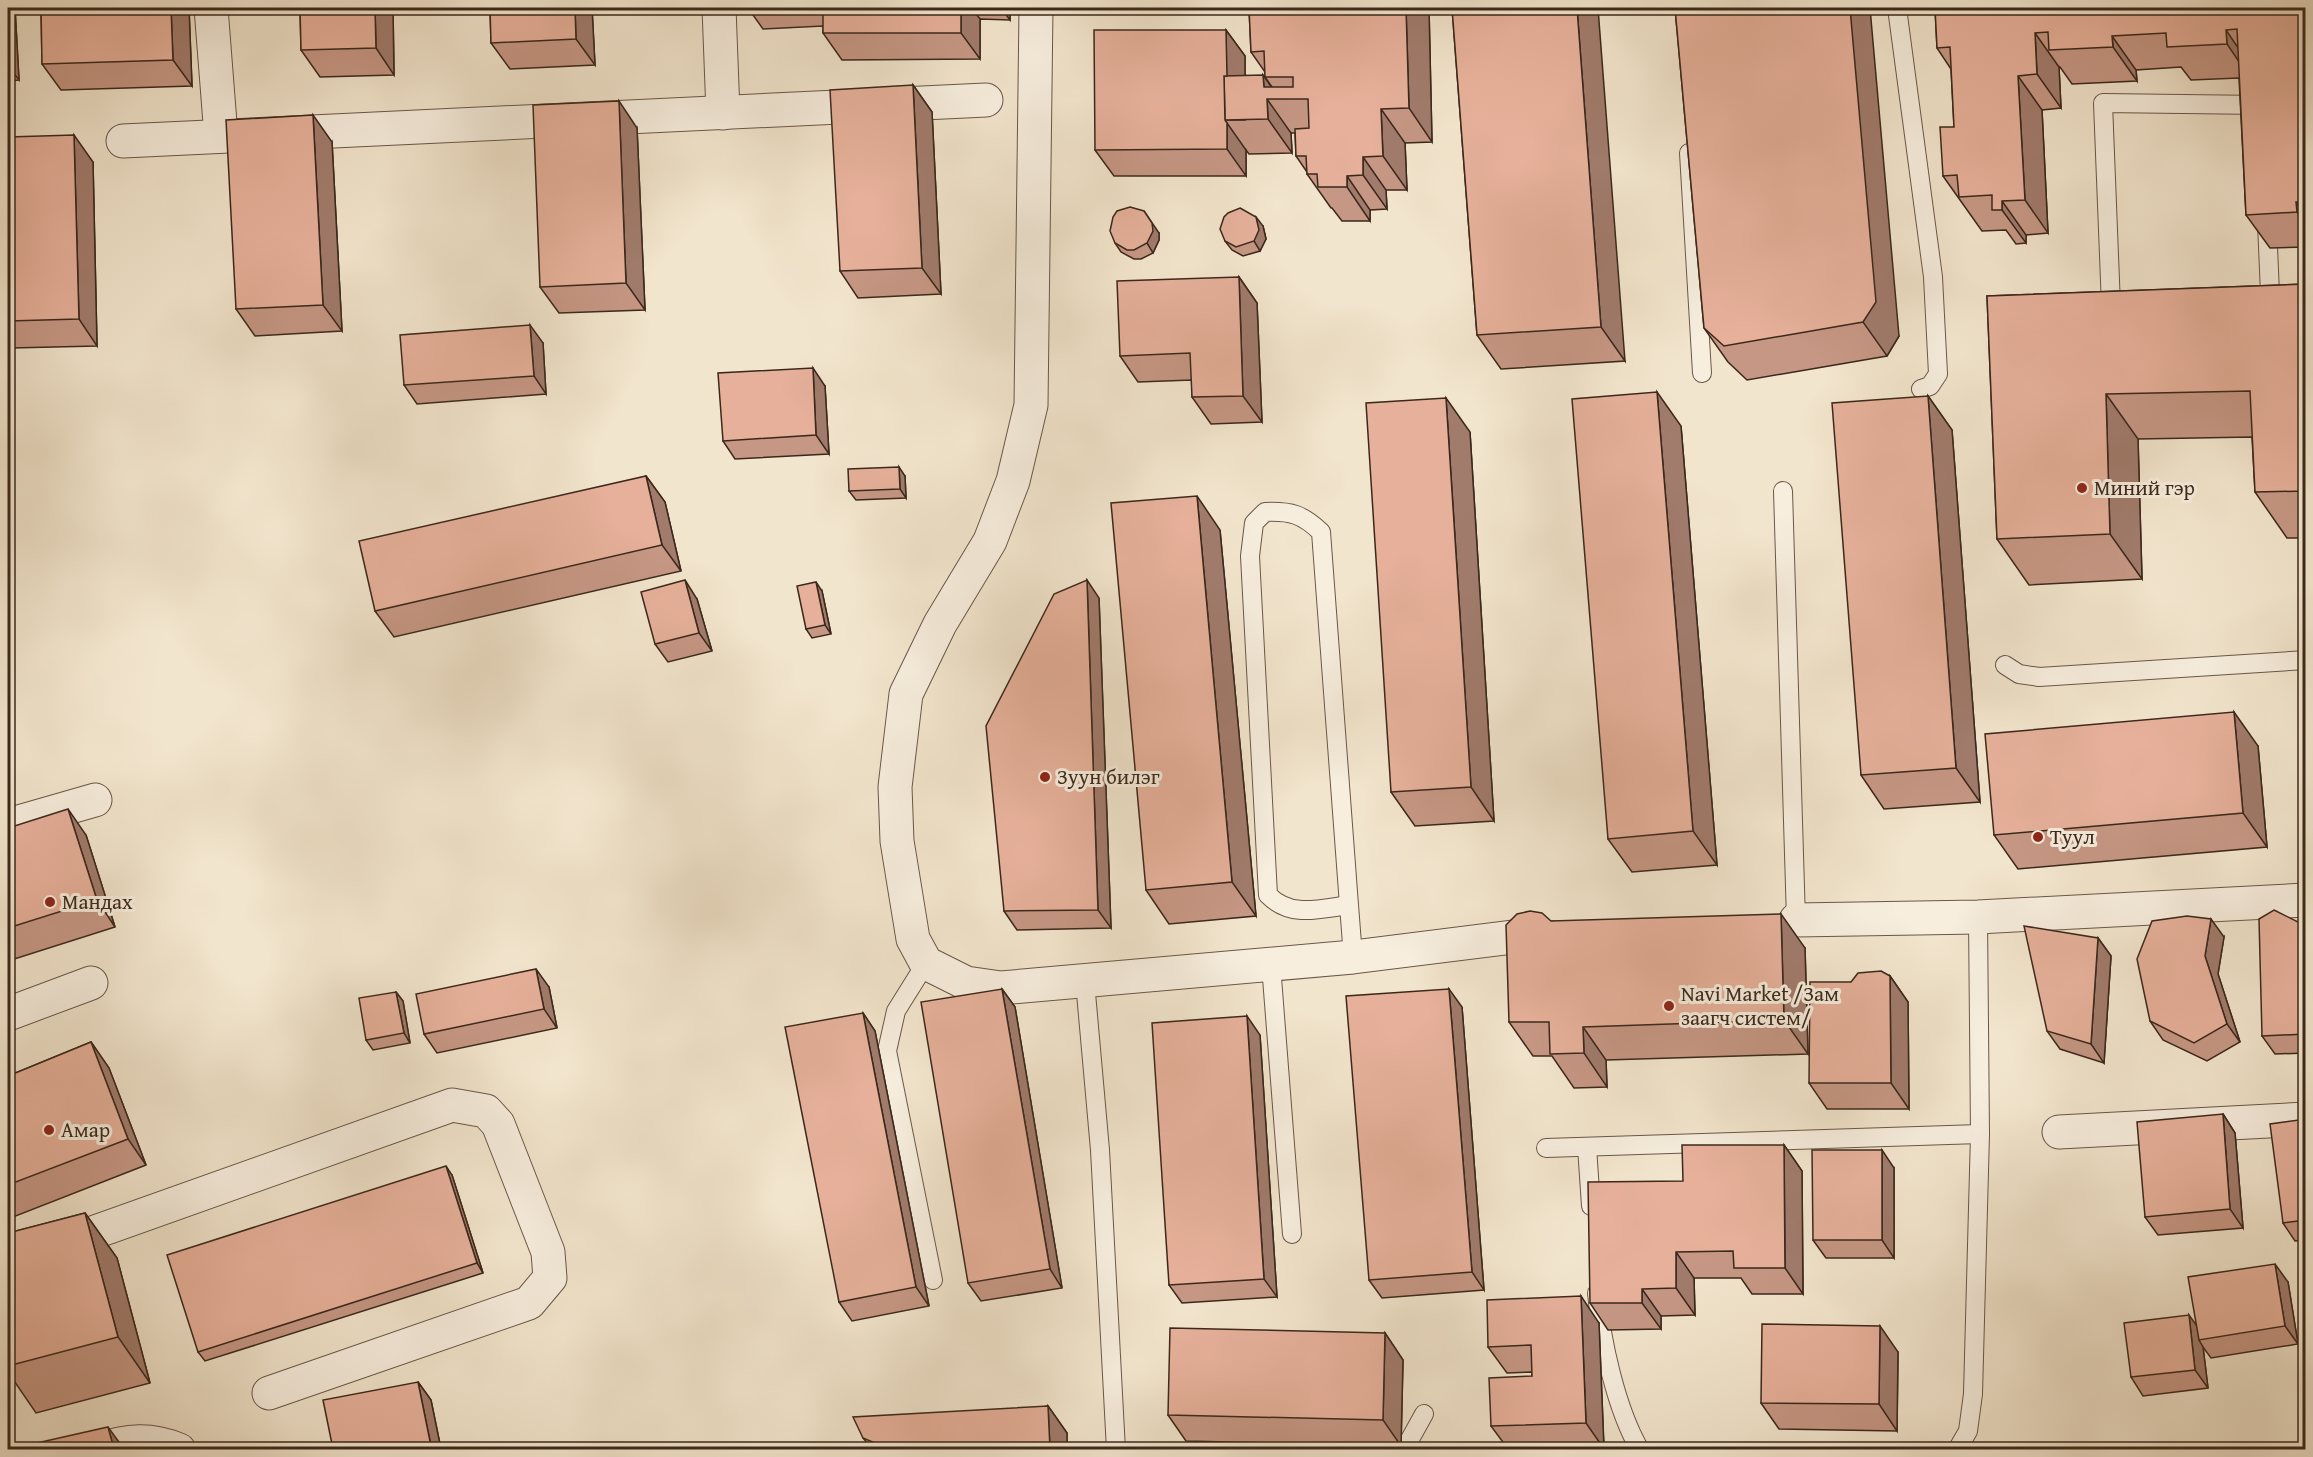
<svg xmlns="http://www.w3.org/2000/svg" width="2313" height="1457" font-family="'Gentium Book Plus',serif">
  <rect width="100%" height="100%" fill="#f2e5cd"/>
  <filter id="stains"><feTurbulence type="fractalNoise" baseFrequency=".00333" numOctaves="4"/><feColorMatrix values="0 0 0 0 .2 0 0 0 0 .09 0 0 0 0 .02 0 0 0 .5 -.17"/></filter>
  <radialGradient id="worn" r=".72"><stop offset=".6" stop-color="#630" stop-opacity="0"/><stop offset="1" stop-color="#630" stop-opacity=".3"/></radialGradient>
  <g fill="none" stroke-linecap="round" stroke-linejoin="round">
    <defs>
      <g id="lane">
        <path d="M1897,8L1933,277L1938,374L1930,386L1921,389"/>
        <path d="M1689,153L1702,373"/>
        <path d="M2267,223L2270,294"/>
        <path d="M2111,306L2103,103L2262,105"/>
        <path d="M1783,491L1796,920"/>
        <path d="M2005,665L2019,674L2039,677L2306,660"/>
        <path d="M1349,905C1318,909 1291,918 1268,895L1250,556L1254,523L1265,512C1291,511 1302,514 1321,532L1349,905L1353,957"/>
        <path d="M926,963L896,1011L887,1051L933,1280"/>
        <path d="M1271,965L1292,1234"/>
        <path d="M1085,982L1100,1150L1116,1450"/>
        <path d="M1587,1147L1591,1206"/>
        <path d="M1546,1148L1980,1134"/>
        <path d="M1597,1293C1601,1340 1616,1409 1640,1450"/>
        <path d="M1404,1450L1424,1414"/>
        <path d="M1957,1450L1968,1431L1973,1394L1980,1134L1978,917"/>
      </g>
      <g id="street">
        <path d="M211,8L221,136"/>
        <path d="M719,8L723,113"/>
        <path d="M1036,8L1031,405L1013,481L990,541L940,624L906,694L895,787L897,841L913,939L926,963L966,983L1001,988L1353,957L1537,934"/>
        <path d="M123,141L986,100"/>
        <path d="M8,825L95,800"/>
        <path d="M1796,920L1978,917L2306,900"/>
        <path d="M8,1014L91,983"/>
        <path d="M2059,1132L2306,1119"/>
        <path d="M8,1263L452,1105L486,1111L498,1124L548,1252L550,1278L529,1303L269,1393"/>
        <path d="M98,1450C127,1440 151,1438 179,1450"/>
      </g>
    </defs>
    <use href="#lane" stroke="#695748" stroke-width="20"/>
    <use href="#street" stroke="#695748" stroke-width="35"/>
    <use href="#lane" stroke="#f7eede" stroke-width="18"/>
    <use href="#street" stroke="#f7eede" stroke-width="33"/>
  </g>
  <g fill="#c69784" stroke="#3b281b" stroke-width="1.5">
    <path d="M8,8H15L19,80L8,81Z"/>
    <path d="M41,8H189L192,86L61,90L42,64Z"/>
    <path d="M300,8H393L394,75L320,77L301,50Z"/>
    <path d="M490,8H592L595,65L510,69L491,43Z"/>
    <path d="M748,8H1010V20L980,19V59L842,60L823,33V26L763,29Z"/>
    <path d="M1249,8H1429L1432,142L1405,143L1407,190H1386L1387,209L1370,210V221H1342L1332,208H1331L1307,174V172L1296,156L1295,133H1291L1292,153L1249,154L1246,150V176H1114L1095,150L1226,30L1245,56V75L1272,87L1265,77V72L1251,52Z"/>
    <path d="M1452,8L1625,361L1501,369L1477,335Z"/>
    <path d="M1675,8L1899,336L1887,356L1747,380L1728,362L1704,328Z"/>
    <path d="M1935,8H2306V247L2270,248L2246,215L2239,78L2191,80L2181,67L2136,70L2137,81L2072,84L2060,67H2059L2061,108L2042,110L2048,233L2026,235V243L2016,244L2006,230L1982,231L1943,176L1954,127L1951,69L1937,48Z"/>
    <path d="M913,85L932,112L941,294L858,298L840,271Z"/>
    <path d="M637,128L645,310L559,313L540,287Z"/>
    <path d="M8,137L93,162L97,346L11,348L8,342Z"/>
    <path d="M332,142L342,331L255,336L236,309Z"/>
    <path d="M1263,226L1266,239L1260,251L1243,256L1232,250L1225,241Z"/>
    <path d="M1159,233V240L1153,253L1141,259H1134L1121,252L1115,243Z"/>
    <path d="M1239,277L1257,303L1262,422L1211,424L1192,397V380L1138,382L1120,356Z"/>
    <path d="M2306,284V538H2287L2255,492L2252,437L2138,439L2142,579L2029,585L1997,539L1987,296Z"/>
    <path d="M543,343L546,394L417,404L404,385Z"/>
    <path d="M825,386L829,454L735,459L723,441Z"/>
    <path d="M1928,396L1952,430L1980,802L1884,809L1861,775Z"/>
    <path d="M1681,426L1717,865L1632,872L1608,839Z"/>
    <path d="M1470,432L1494,821L1415,826L1391,792Z"/>
    <path d="M646,476L665,502L681,571L394,637L375,611Z"/>
    <path d="M905,476L906,498L856,500L849,491Z"/>
    <path d="M1220,530L1256,916L1169,924L1146,890Z"/>
    <path d="M822,591L831,634L812,638L806,629Z"/>
    <path d="M1099,598L1111,928L1017,930L1004,911Z"/>
    <path d="M697,599L712,651L668,662L655,644Z"/>
    <path d="M2258,746L2267,847L2018,869L1994,835Z"/>
    <path d="M8,828L86,835L115,927L8,961Z"/>
    <path d="M1551,921L1805,948L1808,1054L1606,1060L1607,1087L1574,1088L1552,1056H1533L1509,1022Z"/>
    <path d="M2306,926V1053L2275,1054L2262,1036Z"/>
    <path d="M2224,937L2218,974L2240,1042L2207,1061L2163,1040L2150,1021Z"/>
    <path d="M2098,938L2111,956L2104,1063L2060,1049L2047,1031Z"/>
    <path d="M1890,976L1908,1002L1909,1109H1827L1809,1083L1851,982Z"/>
    <path d="M549,987L557,1028L437,1053L424,1034Z"/>
    <path d="M1002,989L1015,1007L1062,1288L981,1301L968,1283Z"/>
    <path d="M396,992L403,1001L410,1043L373,1050L366,1040Z"/>
    <path d="M1462,1007L1484,1290L1382,1298L1369,1280Z"/>
    <path d="M863,1013L875,1031L929,1306L852,1321L839,1302Z"/>
    <path d="M1260,1035L1277,1297L1182,1303L1169,1285Z"/>
    <path d="M91,1042L109,1068L146,1165L8,1219V1076Z"/>
    <path d="M2223,1114L2235,1133L2243,1228L2158,1235L2145,1217Z"/>
    <path d="M2306,1119V1240L2295,1241L2283,1223Z"/>
    <path d="M1784,1145L1802,1171L1803,1294H1752L1741,1278H1694L1695,1315L1661,1316V1329L1608,1330L1590,1303Z"/>
    <path d="M1894,1168V1258H1826L1813,1240Z"/>
    <path d="M452,1175L483,1273L205,1361L198,1352Z"/>
    <path d="M85,1213L117,1258L150,1383L36,1413L8,1372V1233Z"/>
    <path d="M2288,1282L2298,1344L2211,1358L2203,1347L2208,1388L2143,1396L2131,1377L2196,1326Z"/>
    <path d="M1599,1323L1604,1449H1508L1491,1426L1532,1376V1372L1507,1373L1488,1347Z"/>
    <path d="M1385,1333L1403,1360L1401,1446L1186,1441L1168,1415Z"/>
    <path d="M1898,1352L1897,1431L1779,1429L1761,1403Z"/>
    <path d="M418,1382L431,1400L441,1449H333Z"/>
    <path d="M1048,1406L1067,1433V1449H872L863,1438Z"/>
  </g>
  <g fill="#a17b6c" stroke="#3b281b" stroke-width="1.5">
    <path d="M9,8H15L19,80L12,71Z"/>
    <path d="M171,8H189L192,86L173,60Z"/>
    <path d="M375,8H393L394,75L376,48Z"/>
    <path d="M575,8H592L595,65L576,39Z"/>
    <path d="M961,8H972L980,19V59L961,33Z"/>
    <path d="M1001,8H1010V20Z"/>
    <path d="M1406,8H1429L1432,142L1409,108Z"/>
    <path d="M1577,8H1598L1625,361L1601,327Z"/>
    <path d="M1850,8H1870L1899,336L1887,356L1863,322Z"/>
    <path d="M1226,30L1245,56V120H1227Z"/>
    <path d="M2226,30L2249,64L2250,78L2227,44Z"/>
    <path d="M2035,33L2059,67L2061,108L2037,74Z"/>
    <path d="M2112,36L2136,70L2137,81L2113,47Z"/>
    <path d="M1263,75L1280,99L1264,87Z"/>
    <path d="M2018,76L2042,110L2048,233L2025,200Z"/>
    <path d="M913,85L932,112L941,294L922,268Z"/>
    <path d="M1267,99L1291,133L1292,153L1268,119Z"/>
    <path d="M619,101L637,128L645,310L626,283Z"/>
    <path d="M1381,109L1405,143L1407,190L1383,156Z"/>
    <path d="M313,115L332,142L342,331L323,305Z"/>
    <path d="M1227,123L1246,150V176L1227,149Z"/>
    <path d="M74,135L93,162L97,346L79,319Z"/>
    <path d="M1363,157L1386,190L1387,209L1363,175Z"/>
    <path d="M1347,176L1370,210V221L1347,187Z"/>
    <path d="M2002,201L2026,235V243L2002,210Z"/>
    <path d="M2296,202L2306,216V225L2297,212Z"/>
    <path d="M1144,211L1159,233V240L1153,253L1147,243Z"/>
    <path d="M1256,217L1263,226L1266,239L1260,251L1254,241Z"/>
    <path d="M1239,277L1257,303L1262,422L1243,396Z"/>
    <path d="M530,325L543,343L546,394L534,376Z"/>
    <path d="M813,368L825,386L829,454L816,435Z"/>
    <path d="M1657,392L1681,426L1717,865L1693,831Z"/>
    <path d="M2106,394L2138,439L2142,579L2110,534Z"/>
    <path d="M1928,396L1952,430L1980,802L1956,768Z"/>
    <path d="M1446,398L1470,432L1494,821L1471,787Z"/>
    <path d="M899,467L905,476L906,498L900,489Z"/>
    <path d="M646,476L665,502L681,571L662,545Z"/>
    <path d="M1197,496L1220,530L1256,916L1232,882Z"/>
    <path d="M685,580L697,599L712,651L699,633Z"/>
    <path d="M1087,580L1099,598L1111,928L1098,910Z"/>
    <path d="M816,582L822,591L831,634L825,625Z"/>
    <path d="M2234,712L2258,746L2267,847L2243,813Z"/>
    <path d="M68,809L86,835L115,927L97,900Z"/>
    <path d="M1781,914L1805,948L1808,1054L1784,1020Z"/>
    <path d="M2211,919L2224,937L2218,974L2240,1042L2227,1024L2205,956Z"/>
    <path d="M2098,938L2111,956L2104,1063L2091,1044Z"/>
    <path d="M536,969L549,987L557,1028L544,1009Z"/>
    <path d="M1890,976L1908,1002L1909,1109L1891,1083Z"/>
    <path d="M1002,989L1015,1007L1062,1288L1050,1269Z"/>
    <path d="M1449,989L1462,1007L1484,1290L1472,1272Z"/>
    <path d="M396,992L403,1001L410,1043L404,1033Z"/>
    <path d="M863,1013L875,1031L929,1306L916,1287Z"/>
    <path d="M1247,1016L1260,1035L1277,1297L1264,1279Z"/>
    <path d="M1583,1027L1606,1060L1607,1087L1584,1053Z"/>
    <path d="M91,1042L109,1068L146,1165L128,1139Z"/>
    <path d="M2223,1114L2235,1133L2243,1228L2230,1209Z"/>
    <path d="M1784,1145L1802,1171L1803,1294L1785,1268Z"/>
    <path d="M1882,1150L1894,1168V1258L1882,1240Z"/>
    <path d="M446,1166L452,1175L483,1273L477,1263Z"/>
    <path d="M85,1213L117,1258L150,1383L118,1337Z"/>
    <path d="M1676,1252L1694,1278L1695,1315L1676,1288Z"/>
    <path d="M2275,1264L2288,1282L2298,1344L2285,1326Z"/>
    <path d="M1642,1289L1661,1316V1329L1642,1303Z"/>
    <path d="M1581,1296L1599,1323L1604,1449L1586,1423Z"/>
    <path d="M2189,1315L2202,1333L2199,1340L2203,1347L2208,1388L2195,1370Z"/>
    <path d="M1880,1326L1898,1352L1897,1431L1879,1404Z"/>
    <path d="M1385,1333L1403,1360L1401,1446L1383,1420Z"/>
    <path d="M418,1382L431,1400L441,1449H433L431,1446Z"/>
    <path d="M1048,1406L1067,1433V1449H1050Z"/>
    <path d="M108,1427L124,1449H114Z"/>
  </g>
  <g fill="#e6b09a" stroke="#3b281b" stroke-width="1.5">
    <path d="M8,8H9L12,71H8Z"/>
    <path d="M41,8H171L173,60L42,64Z"/>
    <path d="M300,8H375L376,48L301,50Z"/>
    <path d="M490,8H575L576,39L491,43Z"/>
    <rect x="823" y="8" width="138" height="25"/>
    <path d="M1249,8H1406L1409,108L1381,109L1383,156L1363,157V175L1347,176V187H1318L1317,174H1307L1306,156H1296L1295,129L1309,128L1308,99H1267L1268,119L1225,120L1224,76L1263,75L1264,87H1293V77H1265L1264,51L1251,52Z"/>
    <path d="M1452,8H1577L1601,327L1477,335Z"/>
    <path d="M1675,8H1850L1876,302L1863,322L1724,346L1704,328Z"/>
    <path d="M1935,8H2306V202H2296L2297,212L2246,215L2237,29L2226,30L2227,44L2167,47L2166,33L2112,36L2113,47L2049,50L2048,32L2035,33L2037,74L2018,76L2025,200L2002,201V210H1992V195L1959,197L1957,175L1943,176L1940,127H1954L1950,47L1937,48Z"/>
    <path d="M1094,30H1226L1227,76H1224L1225,120L1227,123V149L1095,150Z"/>
    <path d="M913,85L922,268L840,271L830,90Z"/>
    <path d="M619,101L626,283L540,287L533,105Z"/>
    <path d="M313,115L323,305L236,309L226,120Z"/>
    <path d="M74,135L79,319L8,321V137Z"/>
    <path d="M1130,207L1144,211L1152,223L1153,231L1147,243L1134,250H1127L1115,243L1110,231L1113,217L1117,211Z"/>
    <path d="M1240,208L1256,217L1259,230L1254,241L1236,247L1225,241L1220,229L1224,217L1228,213Z"/>
    <path d="M1239,277L1243,396L1192,397L1190,353L1120,356L1117,281Z"/>
    <path d="M2306,284V491L2255,492L2250,391L2106,394L2110,534L1997,539L1987,296Z"/>
    <path d="M530,325L534,376L404,385L400,335Z"/>
    <path d="M813,368L816,435L723,441L718,373Z"/>
    <path d="M1657,392L1693,831L1608,839L1572,399Z"/>
    <path d="M1928,396L1956,768L1861,775L1832,403Z"/>
    <path d="M1446,398L1471,787L1391,792L1366,403Z"/>
    <path d="M899,467L900,489L849,491L848,469Z"/>
    <path d="M646,476L662,545L375,611L359,541Z"/>
    <path d="M1197,496L1232,882L1146,890L1111,503Z"/>
    <path d="M685,580L699,633L655,644L641,592Z"/>
    <path d="M1087,580L1098,910L1004,911L986,726L1054,594Z"/>
    <path d="M816,582L825,625L806,629L797,586Z"/>
    <path d="M2234,712L2243,813L1994,835L1985,734Z"/>
    <path d="M68,809L97,900L8,928V828Z"/>
    <path d="M2274,910L2306,926V1034L2262,1036L2259,919Z"/>
    <path d="M1530,911L1542,913L1551,921L1781,914L1784,1020L1583,1027L1584,1053L1550,1054L1549,1022H1509L1506,925L1517,914Z"/>
    <path d="M2187,916L2211,919L2205,956L2227,1024L2194,1043L2150,1021L2137,959L2152,921Z"/>
    <path d="M2024,926L2098,938L2091,1044L2047,1031Z"/>
    <path d="M536,969L544,1009L424,1034L416,994Z"/>
    <path d="M1881,971L1890,976L1891,1083H1809L1810,982H1851L1858,973Z"/>
    <path d="M1002,989L1050,1269L968,1283L921,1002Z"/>
    <path d="M1449,989L1472,1272L1369,1280L1346,996Z"/>
    <path d="M396,992L404,1033L366,1040L359,998Z"/>
    <path d="M863,1013L916,1287L839,1302L785,1027Z"/>
    <path d="M1247,1016L1264,1279L1169,1285L1152,1023Z"/>
    <path d="M91,1042L128,1139L8,1185V1076Z"/>
    <path d="M2223,1114L2230,1209L2145,1217L2137,1122Z"/>
    <path d="M2306,1119V1220L2283,1223L2270,1124Z"/>
    <path d="M1682,1145H1784L1785,1268H1734L1733,1251L1676,1252V1288L1642,1289V1303H1590L1588,1182L1683,1181Z"/>
    <path d="M1812,1150H1882V1240H1813Z"/>
    <path d="M446,1166L477,1263L198,1352L167,1255Z"/>
    <path d="M85,1213L118,1337L8,1366V1233Z"/>
    <path d="M2275,1264L2285,1326L2199,1340L2188,1277Z"/>
    <path d="M1581,1296L1586,1423L1491,1426L1489,1378L1532,1376L1531,1345L1488,1347L1487,1300Z"/>
    <path d="M2189,1315L2195,1370L2131,1377L2124,1323Z"/>
    <path d="M1762,1324L1880,1326L1879,1404L1761,1403Z"/>
    <path d="M1170,1328L1385,1333L1383,1420L1168,1415Z"/>
    <path d="M418,1382L431,1446L413,1449H333L323,1400Z"/>
    <path d="M1048,1406L1050,1449H889L863,1438L853,1417Z"/>
    <path d="M108,1427L114,1449H20L19,1447Z"/>
  </g>
  <g fill="#8f2418" stroke="#f7eede" stroke-width="2">
    <circle cx="2082" cy="488" r="6"/>
    <circle cx="1045" cy="777" r="6"/>
    <circle cx="2038" cy="837" r="6"/>
    <circle cx="50" cy="902" r="6"/>
    <circle cx="1669" cy="1006" r="6"/>
    <circle cx="49" cy="1130" r="6"/>
  </g>
  <g text-anchor="middle" stroke-width="6" stroke-linejoin="round" paint-order="stroke">
    <g font-size="21" fill="#3b281b" stroke="#f7eede" text-anchor="start">
      <text x="2094" y="495">Миний гэр</text>
      <text x="1057" y="784">Зуун билэг</text>
      <text x="2050" y="844">Туул</text>
      <text x="62" y="909">Мандах</text>
      <text x="1681" y="1001">Navi Market /Зам<tspan x="1681" dy="24">заагч систем/</tspan></text>
      <text x="61" y="1137">Амар</text>
    </g>
  </g>
  <rect width="2313" height="1457" fill="none" stroke="#f2e5cd" stroke-width="30"/>
  <rect x="9" y="9" width="2295" height="1439" fill="none" stroke="#3b281b" stroke-width="3"/>
  <rect x="15" y="15" width="2283" height="1427" fill="none" stroke="#3b281b" stroke-width="1.5"/>
  <rect width="100%" height="100%" filter="url(#stains)"/>
  <rect width="100%" height="100%" fill="url(#worn)"/>
</svg>
